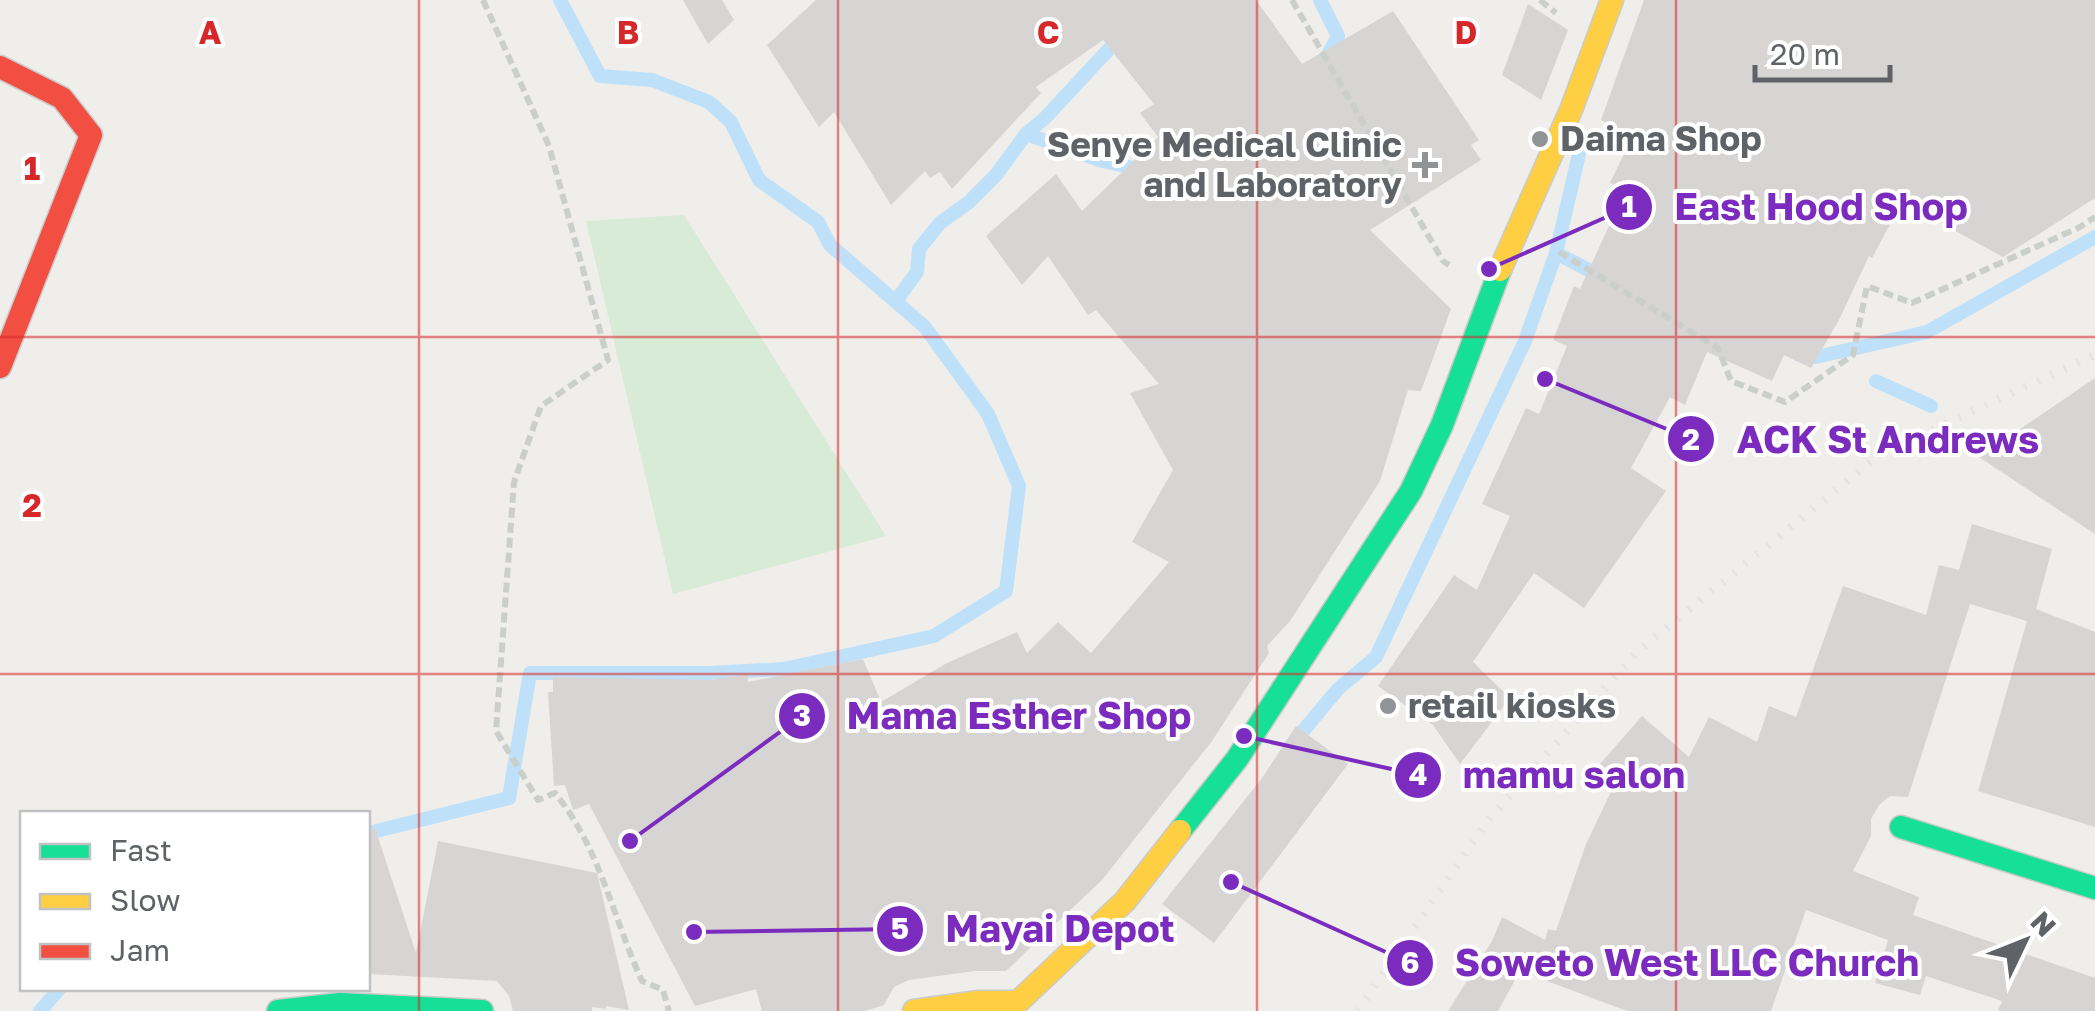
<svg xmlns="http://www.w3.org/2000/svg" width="2095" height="1011" font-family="'Golos Text',sans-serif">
  <rect width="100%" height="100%" fill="#efeeea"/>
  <path fill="#d8ebd6" d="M684,215L886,536L673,594L586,221Z"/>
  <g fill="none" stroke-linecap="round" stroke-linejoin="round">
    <g stroke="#bfe0f9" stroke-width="14">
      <path d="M1320,0L1338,36L1324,62"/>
      <path d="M1026,134L1045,118L1122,35"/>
      <path d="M1556,253L1604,278"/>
      <path d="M896,301L917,272L919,249L940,223L969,202L996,175L1026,134L1099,160L1142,170"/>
      <path d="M1799,355L1816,357L1927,332L2095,237"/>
      <path d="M1876,381L1931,406"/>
      <path d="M1975,441L2003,462"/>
      <path d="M1293,743L1338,689L1376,657L1525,341L1556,253L1580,150"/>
      <path d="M368,833L509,798L530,673H709L784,669L934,636L1006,591L1019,486L988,414L925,327L830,245L818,222L759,180L731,122L709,102L652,80L600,76L560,0"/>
      <path d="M40,1011L60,988"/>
    </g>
  </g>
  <g fill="#d6d5d3">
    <path d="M683,0H722L734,20L708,44Z"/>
    <path d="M816,0H1256L1302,64L1393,11L1479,140L1471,145L1481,160L1370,230L1451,309L1421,391L1408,390L1380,481L1290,621L1267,646L1269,653L1212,741L1102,880L1006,971H975L909,980L894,987L884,1005L865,1011H762L756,989L695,1006L589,804L573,810L565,785L554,786L548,692H553V677L711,680L748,674V682L863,659L881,702L947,663L1017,632L1027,653L1058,622L1091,653L1169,562L1132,542L1173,470L1130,393L1159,384L1096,310L1088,315L1048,256L1022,285L986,236L1056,174L1082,211L1158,137L1140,113L1154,104L1103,40L1036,87L1041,93L952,189L940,172L930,178L925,171L891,205L834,112L819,127L767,45Z"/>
    <path d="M1644,0H2095V198L2003,257L1902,202L1872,258L1869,256L1839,320L1811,368L1784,355L1772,381L1707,352L1685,405L1670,397L1631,468L1666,491L1584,608L1534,573L1473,662L1510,698L1460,764L1433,725L1378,686L1454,575L1477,590L1510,516L1482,504L1526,408L1539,414L1567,346L1553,340L1574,286L1580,289L1626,189L1610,183L1633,135L1601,120Z"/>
    <path d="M1528,4L1568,30L1541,100L1502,75Z"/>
    <path d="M2095,378V534L1979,457Z"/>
    <path d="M1972,524L2052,549L2036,609L2095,632V827L1978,791L2027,621L1970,604L1908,797L1890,796L1879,805L1871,819V836L1853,871L1919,897L1913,915L2095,978V1011H1998L2002,1001L1926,976L1920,995L1875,983L1888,940L1806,910L1771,1011H1627L1520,971L1498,1011H1448L1492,941L1502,917L1545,940L1548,929L1556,931L1586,844L1617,779L1600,764L1642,716L1689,757L1709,717L1757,742L1769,706L1796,717L1843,586L1926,615L1939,565L1959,570Z"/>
    <path d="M1296,726L1348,764L1214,943L1162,904L1262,778Z"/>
    <path d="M375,828L416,953L438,841L597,873L629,1010L606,1006V1009L592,1007V1011H513L509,996L497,981L369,974L368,829Z"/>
  </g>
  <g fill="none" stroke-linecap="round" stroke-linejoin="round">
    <defs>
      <g id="fast">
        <path d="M1901,827L2095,888"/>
        <path d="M1180,831L1237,759L1411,491L1442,425L1500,270"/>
        <path d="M278,1011L340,1004L482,1011"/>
      </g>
      <g id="slow">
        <path d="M1500,270L1571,110L1612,0"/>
        <path d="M914,1011L979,1002H1018L1125,901L1180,831"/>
      </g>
      <path id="jam" d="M0,67L62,98L91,135L0,367"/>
    </defs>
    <use href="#fast" stroke="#cacacb" stroke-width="25"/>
    <use href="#slow" stroke="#cacacb" stroke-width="25"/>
    <use href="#jam" stroke="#cacacb" stroke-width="25"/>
    <g stroke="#cacfcc" stroke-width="6" stroke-dasharray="10 5" stroke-linecap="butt">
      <path d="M483,0L549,146L608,360L541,406L514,482L496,731L538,800L555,793C600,848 613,918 642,981L663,990L669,1011"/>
      <path d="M1292,0L1443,261L1449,265"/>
      <path d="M1540,0L1556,13"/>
      <path d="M1559,252L1718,348L1731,381L1785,402L1853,355L1867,286L1912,303L2080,227L2095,217"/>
    </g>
    <use href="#fast" stroke="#16e098" stroke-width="22"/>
    <use href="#slow" stroke="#ffcf43" stroke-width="22"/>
    <use href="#jam" stroke="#f24e42" stroke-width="22"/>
    <path stroke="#e4e4e4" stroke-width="8" stroke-dasharray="2.5 12" stroke-linecap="butt" d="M1358,1011L1485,824L1638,651L1883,452L2095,355"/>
  </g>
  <path fill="none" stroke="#d62828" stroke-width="2.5" stroke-opacity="0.55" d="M419,0V1011M838,0V1011M1257,0V1011M1676,0V1011M0,337H2095M0,674H2095"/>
  <g fill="#919496" stroke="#fff" stroke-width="4">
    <circle cx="1540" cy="139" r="10"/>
    <path d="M1420 150h10v10h10v10h-10v10h-10v-10h-10v-10h10z"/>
    <circle cx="1388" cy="706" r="10"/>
  </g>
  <g text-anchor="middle" stroke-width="8" stroke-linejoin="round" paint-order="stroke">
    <g font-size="35" font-weight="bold" fill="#5f6368" stroke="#fff" text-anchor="start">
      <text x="1560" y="151">Daima Shop</text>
      <text x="1402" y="157" text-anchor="end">Senye Medical Clinic<tspan x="1402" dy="40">and Laboratory</tspan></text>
      <text x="1408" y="718">retail kiosks</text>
    </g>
  </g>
  <g font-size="32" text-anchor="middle" font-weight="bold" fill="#d62828" stroke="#fff" stroke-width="8" stroke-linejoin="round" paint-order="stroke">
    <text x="210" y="44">A</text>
    <text x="628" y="44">B</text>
    <text x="1048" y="44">C</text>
    <text x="1466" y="44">D</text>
    <text x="32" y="180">1</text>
    <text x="32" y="517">2</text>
  </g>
  <path fill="none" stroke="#7b2cbf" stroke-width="4" d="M1489 269L1629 207M1545 379L1691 439M630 841L802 716M1244 736L1418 775M694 932L900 929M1231 882L1410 963"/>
  <g fill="#7b2cbf" stroke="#fff" stroke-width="4">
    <circle cx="1489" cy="269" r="10"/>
    <circle cx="1545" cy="379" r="10"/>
    <circle cx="630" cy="841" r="10"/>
    <circle cx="1244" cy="736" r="10"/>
    <circle cx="694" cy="932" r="10"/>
    <circle cx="1231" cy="882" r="10"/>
    <circle cx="1629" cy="207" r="25"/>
    <circle cx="1691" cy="439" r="25"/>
    <circle cx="802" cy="716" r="25"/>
    <circle cx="1418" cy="775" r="25"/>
    <circle cx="900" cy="929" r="25"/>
    <circle cx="1410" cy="963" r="25"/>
  </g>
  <g font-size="30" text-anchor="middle" font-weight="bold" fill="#fff">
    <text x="1629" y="217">1</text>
    <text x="1691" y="450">2</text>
    <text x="802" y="726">3</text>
    <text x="1418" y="785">4</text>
    <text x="900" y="939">5</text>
    <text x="1410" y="973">6</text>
  </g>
  <g font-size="38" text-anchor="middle" font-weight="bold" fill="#7b2cbf" stroke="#fff" stroke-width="8" stroke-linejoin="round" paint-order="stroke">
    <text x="1821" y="220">East Hood Shop</text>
    <text x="1888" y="453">ACK St Andrews</text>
    <text x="1019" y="729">Mama Esther Shop</text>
    <text x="1574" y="788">mamu salon</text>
    <text x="1060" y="942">Mayai Depot</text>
    <text x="1687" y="976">Soweto West LLC Church</text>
  </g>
  <rect x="20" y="811" width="350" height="180" fill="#ffffff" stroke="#bfc1c3" stroke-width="2.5"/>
  <rect x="40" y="844" width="50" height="15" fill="#16e098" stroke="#bfc1c3" stroke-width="2.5"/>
  <text x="110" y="861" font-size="30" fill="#5f6368">Fast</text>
  <rect x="40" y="894" width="50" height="15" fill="#ffcf43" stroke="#bfc1c3" stroke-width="2.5"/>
  <text x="110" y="911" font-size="30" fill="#5f6368">Slow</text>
  <rect x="40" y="944" width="50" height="15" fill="#f24e42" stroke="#bfc1c3" stroke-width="2.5"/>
  <text x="110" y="961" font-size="30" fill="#5f6368">Jam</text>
  <g transform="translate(2025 941) rotate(47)" stroke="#ffffff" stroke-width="8" paint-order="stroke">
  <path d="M0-8L18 38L0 25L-18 38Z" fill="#5f6368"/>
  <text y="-15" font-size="28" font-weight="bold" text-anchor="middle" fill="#5f6368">N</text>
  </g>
  <path d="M1755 65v15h135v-15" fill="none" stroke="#5f6368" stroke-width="5"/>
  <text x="1770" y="65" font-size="30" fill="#5f6368" stroke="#ffffff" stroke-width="8" paint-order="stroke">20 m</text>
</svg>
